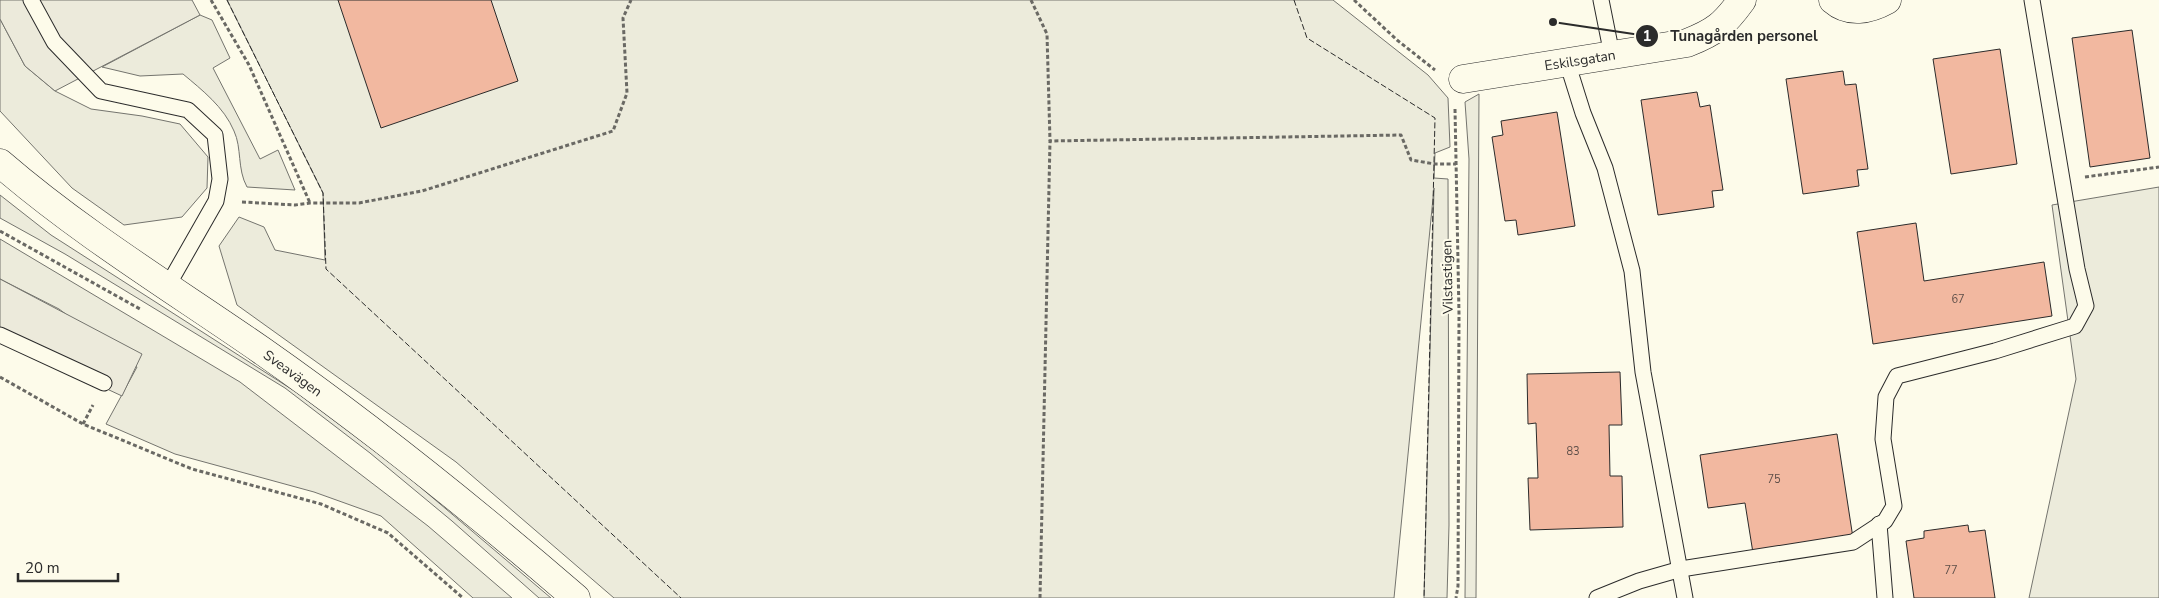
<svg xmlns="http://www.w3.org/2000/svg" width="2159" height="598" font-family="'Nunito Sans',sans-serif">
  <rect width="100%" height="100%" fill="#fdfbea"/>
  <g fill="#ecebdb" stroke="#74746e">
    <path d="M227,0H1333L1428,75L1448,98L1450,147L1435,153L1434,178L1448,179L1449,525L1447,598H1424L1434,188L1394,598H614L456,462L237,305L219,246L239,217L264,227L275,250L325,260L323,193Z"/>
    <path d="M200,15L212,20L230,58L213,68L260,159L278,150L295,190L247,187C237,169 242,148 234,131C224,107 202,90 183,74L140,76L102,67Z"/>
    <path d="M0,19L25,66L55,91L91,109L142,116L180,124L208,157L207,188L182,217L124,225L72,188L0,111Z"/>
    <path d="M1479,94L1476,598H1465L1469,159L1465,102Z"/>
    <path d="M2159,187V598H2029L2076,379L2052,205Z"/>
    <path d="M0,195L51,235L296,392L400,470L551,598H539L452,521L370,453L285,388L65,254L0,218Z"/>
    <path d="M0,239L240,382L428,526L512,598H473L381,516L314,492L175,454L106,424L137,367L59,309L0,279Z"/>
  </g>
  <g fill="#eceadb" stroke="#74746e">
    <path d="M0,0H192L200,15L55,91L25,66L0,19Z"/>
    <path d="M0,279L142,354L122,396L0,339Z"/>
  </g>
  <g fill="#f2b8a0" stroke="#2b2b2b">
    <path d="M338,0H491L518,81L381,128Z"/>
    <path d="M2132,30L2150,158L2090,167L2072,38Z"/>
    <path d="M2000,49L2017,164L1951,174L1933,59Z"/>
    <path d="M1843,71L1845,85L1856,84L1868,169L1857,170L1859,186L1803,194L1786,79Z"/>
    <path d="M1697,92L1700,107L1710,105L1723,190L1712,191L1714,207L1658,215L1641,100Z"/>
    <path d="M1557,112L1575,226L1518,235L1516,220L1505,221L1492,137L1503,135L1501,121Z"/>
    <path d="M1916,223L1924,281L2044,262L2052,316L1873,344L1857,232Z"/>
    <path d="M1620,372L1622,425H1609L1610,476H1622L1623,527L1530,530L1528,478H1538L1536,423L1528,424L1527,374Z"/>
    <path d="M1837,434L1853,538L1753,553L1745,503L1708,508L1700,455Z"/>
    <path d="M1968,525L1969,532L1985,530L1995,598H1914L1906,541L1924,538V531Z"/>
  </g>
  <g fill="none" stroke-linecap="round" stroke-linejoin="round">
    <defs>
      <g id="lane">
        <path d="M31,0L54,42L101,91L188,110L215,135L220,179L216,201L167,287"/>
        <path d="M1601,0L1612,55"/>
        <path d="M1567,62L1583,113L1605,168L1632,271L1643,372L1685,598"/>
        <path d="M0,335L104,383"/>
        <path d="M1879,524L1885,598"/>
        <path d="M1597,598L1639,581L1681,569L1853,542L1885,521L1894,506L1883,439L1886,397L1897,376L1995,351L2075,326L2086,306L2077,269L2032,0"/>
      </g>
      <g id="street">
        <path d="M1833,0C1849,14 1869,10 1887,0"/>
        <path d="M1463,79L1687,43C1715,32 1724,25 1742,0"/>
      </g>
      <path id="primary" d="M0,163C81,233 173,289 261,350C371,427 475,511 576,598"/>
    </defs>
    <use href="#lane" stroke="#2b2b2b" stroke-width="17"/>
    <use href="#street" stroke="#2b2b2b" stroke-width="29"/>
    <use href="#primary" stroke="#2b2b2b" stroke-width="29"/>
    <g stroke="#6a6964" stroke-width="3" stroke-dasharray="4 2.5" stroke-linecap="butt">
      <path d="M211,0L249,65L310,203"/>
      <path d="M1031,0L1047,34L1050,141"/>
      <path d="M1354,0L1397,40L1435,70"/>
      <path d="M1455,109L1459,314L1458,586L1456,598"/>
      <path d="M2085,177L2159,167"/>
      <path d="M242,202L295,205L310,203H359L422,191L613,131L627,93L623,18L631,0"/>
      <path d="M0,231L140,309"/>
      <path d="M0,377L83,424L192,469L321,504L388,533L463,598"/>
      <path d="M83,424L93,405"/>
      <path d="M1040,598L1050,141L1401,135L1411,160L1435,164H1456"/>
    </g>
    <use href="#lane" stroke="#fdfbea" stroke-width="15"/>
    <use href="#street" stroke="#fdfbea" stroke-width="28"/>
    <use href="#primary" stroke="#fdfbea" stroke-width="28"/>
    <g stroke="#2b2b2b" stroke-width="1" stroke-dasharray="6 2.5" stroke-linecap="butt">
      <path d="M227,0L323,193L326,269L681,598"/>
      <path d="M1294,0L1307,38L1435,118L1424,598"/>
    </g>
  </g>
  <g text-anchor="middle" stroke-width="4" stroke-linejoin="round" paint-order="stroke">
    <g font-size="11" fill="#5d4e48">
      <text x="1958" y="303">67</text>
      <text x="1573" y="455">83</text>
      <text x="1774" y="483">75</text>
      <text x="1951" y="574">77</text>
    </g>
    <g font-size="14" fill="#2b2b2b" stroke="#fdfbea">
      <text transform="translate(1580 60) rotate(-9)" y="5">Eskilsgatan</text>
      <text transform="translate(1447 277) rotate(-91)" y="5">Vilstastigen</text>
      <text transform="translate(293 373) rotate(36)" y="5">Sveavägen</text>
    </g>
  </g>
  <path fill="none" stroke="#2b2b2b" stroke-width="2" d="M1553 22L1647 36"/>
  <g fill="#2b2b2b" stroke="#fdfbea" stroke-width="2">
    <circle cx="1553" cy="22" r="5"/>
    <circle cx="1647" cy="36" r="12"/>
  </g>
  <g font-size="15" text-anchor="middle" font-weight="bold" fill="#fff">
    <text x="1647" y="41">1</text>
  </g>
  <g font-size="15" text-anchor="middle" font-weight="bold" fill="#2b2b2b" stroke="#fdfbea" stroke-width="4" stroke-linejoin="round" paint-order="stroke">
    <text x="1744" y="41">Tunagården personel</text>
  </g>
  <path d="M18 573v8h100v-8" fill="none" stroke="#2b2b2b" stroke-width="2.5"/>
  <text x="25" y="573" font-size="15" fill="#2b2b2b" stroke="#fdfbea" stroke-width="4" paint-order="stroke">20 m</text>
</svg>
